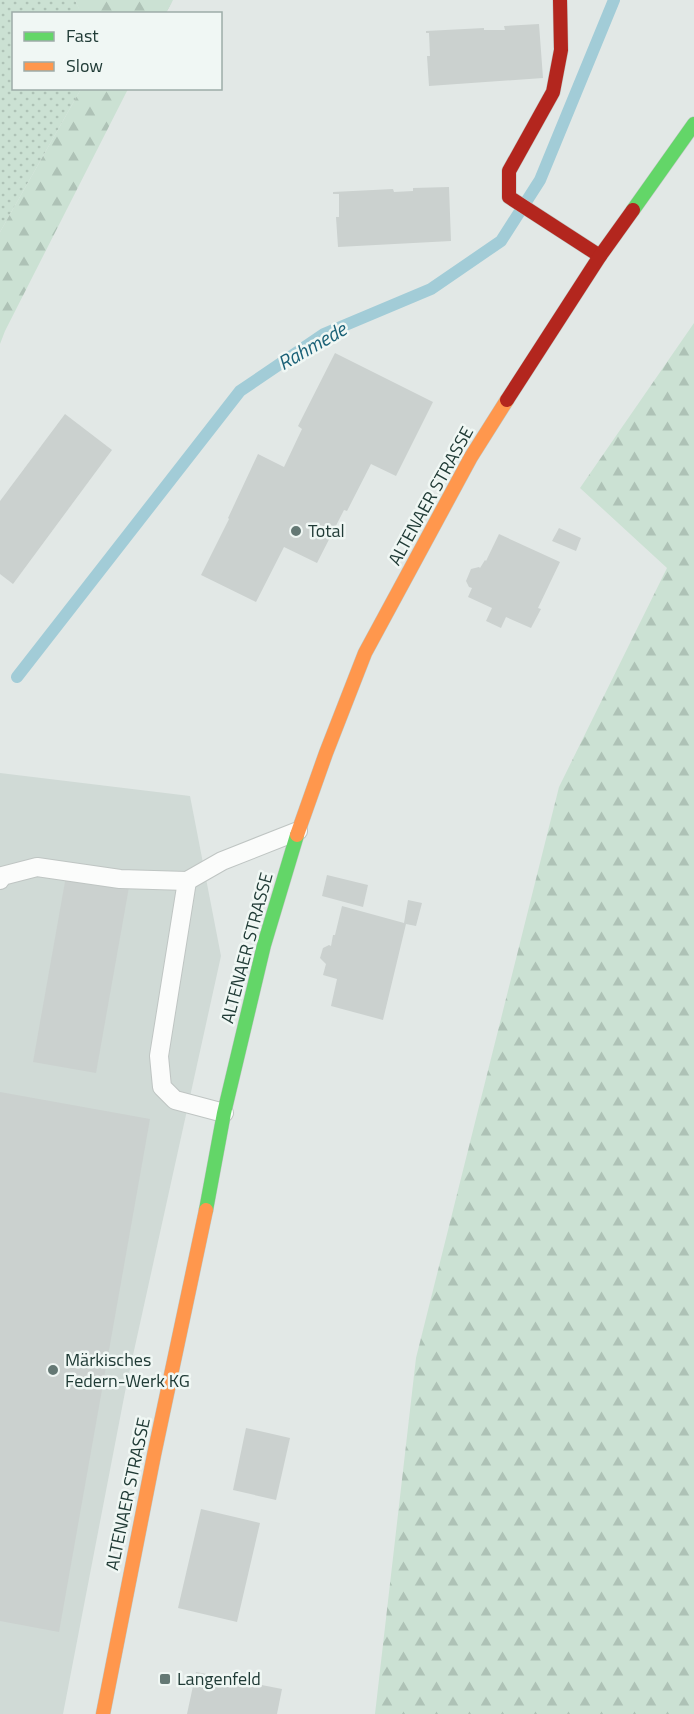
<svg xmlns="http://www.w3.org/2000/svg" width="694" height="1714" font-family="'Titillium Web',sans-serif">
  <defs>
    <pattern id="grass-dots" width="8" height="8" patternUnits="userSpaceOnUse" patternTransform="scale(1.5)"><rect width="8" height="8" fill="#cbe1d3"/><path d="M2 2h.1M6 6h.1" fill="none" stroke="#aec2b6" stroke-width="1.8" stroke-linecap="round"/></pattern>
    <pattern id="forest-firs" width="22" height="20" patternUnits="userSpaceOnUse" patternTransform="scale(1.5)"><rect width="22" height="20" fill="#cbe1d3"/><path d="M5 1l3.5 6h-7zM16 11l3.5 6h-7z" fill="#aec2b6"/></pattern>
  </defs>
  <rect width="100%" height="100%" fill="#e2e8e6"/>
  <path fill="#d0dad6" d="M0,773L190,796L221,956L126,1387L63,1714H0Z"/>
  <path fill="url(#grass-dots)" d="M0,0H75L81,13L14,14V88L81,89L0,232Z"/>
  <g fill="url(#forest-firs)">
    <path d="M75,0H173L166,13L81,14Z"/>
    <path d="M81,89H128L5,331L0,344V232Z"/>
    <path d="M694,323V1714H375L416,1358L559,787L667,568L580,488Z"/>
  </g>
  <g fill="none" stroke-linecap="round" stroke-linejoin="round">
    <path stroke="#a2ccd7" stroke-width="12" d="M17,677L240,391L324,334L431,289L501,241L540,180L614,0"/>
  </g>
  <g fill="#cbd1cf">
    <path d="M539,24L543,78L429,86L427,56H430L429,33H426V31L484,28V30H505L504,26Z"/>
    <path d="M449,187L451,241L338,247L336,217H339V194H333V192L393,189L394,192L413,191V188Z"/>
    <path d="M335,353L433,402L396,476L371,464L347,511L344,510L317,563L284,547L256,602L201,575L229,519L228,518L258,454L284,467L302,429L298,426Z"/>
    <path d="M65,414L112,450L13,584L0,574V501Z"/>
    <path d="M559,528L581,538L576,551L552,541Z"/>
    <path d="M499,534L560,562L538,608L541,609L531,628L506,617L501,628L486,621L492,608L468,597L472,588L469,587L466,581L471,569L479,567L480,568L485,560L486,561Z"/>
    <path d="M327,875L368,885L363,907L322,896Z"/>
    <path d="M66,876L129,887L96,1073L33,1062Z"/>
    <path d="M408,900L422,903L416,926L406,924L383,1020L331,1006L337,979L323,975L326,964L320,958L323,948L329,945L331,946L333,935H335L342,906L404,923Z"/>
    <path d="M0,1092L150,1119L59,1632L0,1621Z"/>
    <path d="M246,1428L290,1438L276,1500L233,1490Z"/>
    <path d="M201,1509L260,1523L237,1622L178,1608Z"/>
    <path d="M196,1672L282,1689L277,1714H187Z"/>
  </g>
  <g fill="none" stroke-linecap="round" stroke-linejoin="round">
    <defs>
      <g id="lane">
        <path d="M0,880L2,876L37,867L120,879L187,881L222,861L298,831"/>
        <path d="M187,881L159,1056L162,1087L175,1100L224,1113"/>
      </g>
      <g id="fast">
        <path d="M633,210L694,124"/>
        <path d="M206,1210L224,1113L264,945L297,835"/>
      </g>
      <g id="slow">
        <path d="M297,835L326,753L365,653L471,457L507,400"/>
        <path d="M103,1714L154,1455L206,1210"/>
      </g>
      <g id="jam">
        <path d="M560,0L561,50L553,92L509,171V197L600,256"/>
        <path d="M507,400L600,256L633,210"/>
      </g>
    </defs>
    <use href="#lane" stroke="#bfc5c3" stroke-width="20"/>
    <use href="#fast" stroke="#bec6c3" stroke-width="15"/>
    <use href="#slow" stroke="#bec6c3" stroke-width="15"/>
    <use href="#jam" stroke="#bec6c3" stroke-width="15"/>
    <use href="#lane" stroke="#fbfcfb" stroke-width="18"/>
    <use href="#fast" stroke="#63d668" stroke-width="14"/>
    <use href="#slow" stroke="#ff974d" stroke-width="14"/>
    <use href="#jam" stroke="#b3261e" stroke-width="14"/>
  </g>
  <g fill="#647874" stroke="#f0f7f4" stroke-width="2">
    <circle cx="296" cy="531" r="6"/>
    <circle cx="53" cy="1370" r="6"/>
    <rect x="159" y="1673" width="12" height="12" rx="3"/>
  </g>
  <g text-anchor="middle" stroke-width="5" stroke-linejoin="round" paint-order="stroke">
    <g font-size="18" fill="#203b36" stroke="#f0f7f4">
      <text transform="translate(431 496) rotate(-61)" y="6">ALTENAER STRASSE</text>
      <text transform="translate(247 948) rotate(-75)" y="6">ALTENAER STRASSE</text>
      <text transform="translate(128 1494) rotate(-78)" y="6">ALTENAER STRASSE</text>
    </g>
    <g font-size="18" fill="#203b36" stroke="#f0f7f4" text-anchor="start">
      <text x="308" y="537">Total</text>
      <text x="65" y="1366">Märkisches<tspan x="65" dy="21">Federn-Werk KG</tspan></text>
      <text x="177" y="1685">Langenfeld</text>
    </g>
    <g font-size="20" font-style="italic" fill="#1a6177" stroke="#f0f7f4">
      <text transform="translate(312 346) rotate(-30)" y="7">Rahmede</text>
    </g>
  </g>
  <rect x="12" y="12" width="210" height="78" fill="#f0f7f4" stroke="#9daca8" stroke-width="1.5"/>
  <rect x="24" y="32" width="30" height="9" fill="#63d668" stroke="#9daca8" stroke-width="1.5"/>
  <text x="66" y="42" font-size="18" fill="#203b36">Fast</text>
  <rect x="24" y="62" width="30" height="9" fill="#ff974d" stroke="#9daca8" stroke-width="1.5"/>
  <text x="66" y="72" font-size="18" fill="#203b36">Slow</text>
</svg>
